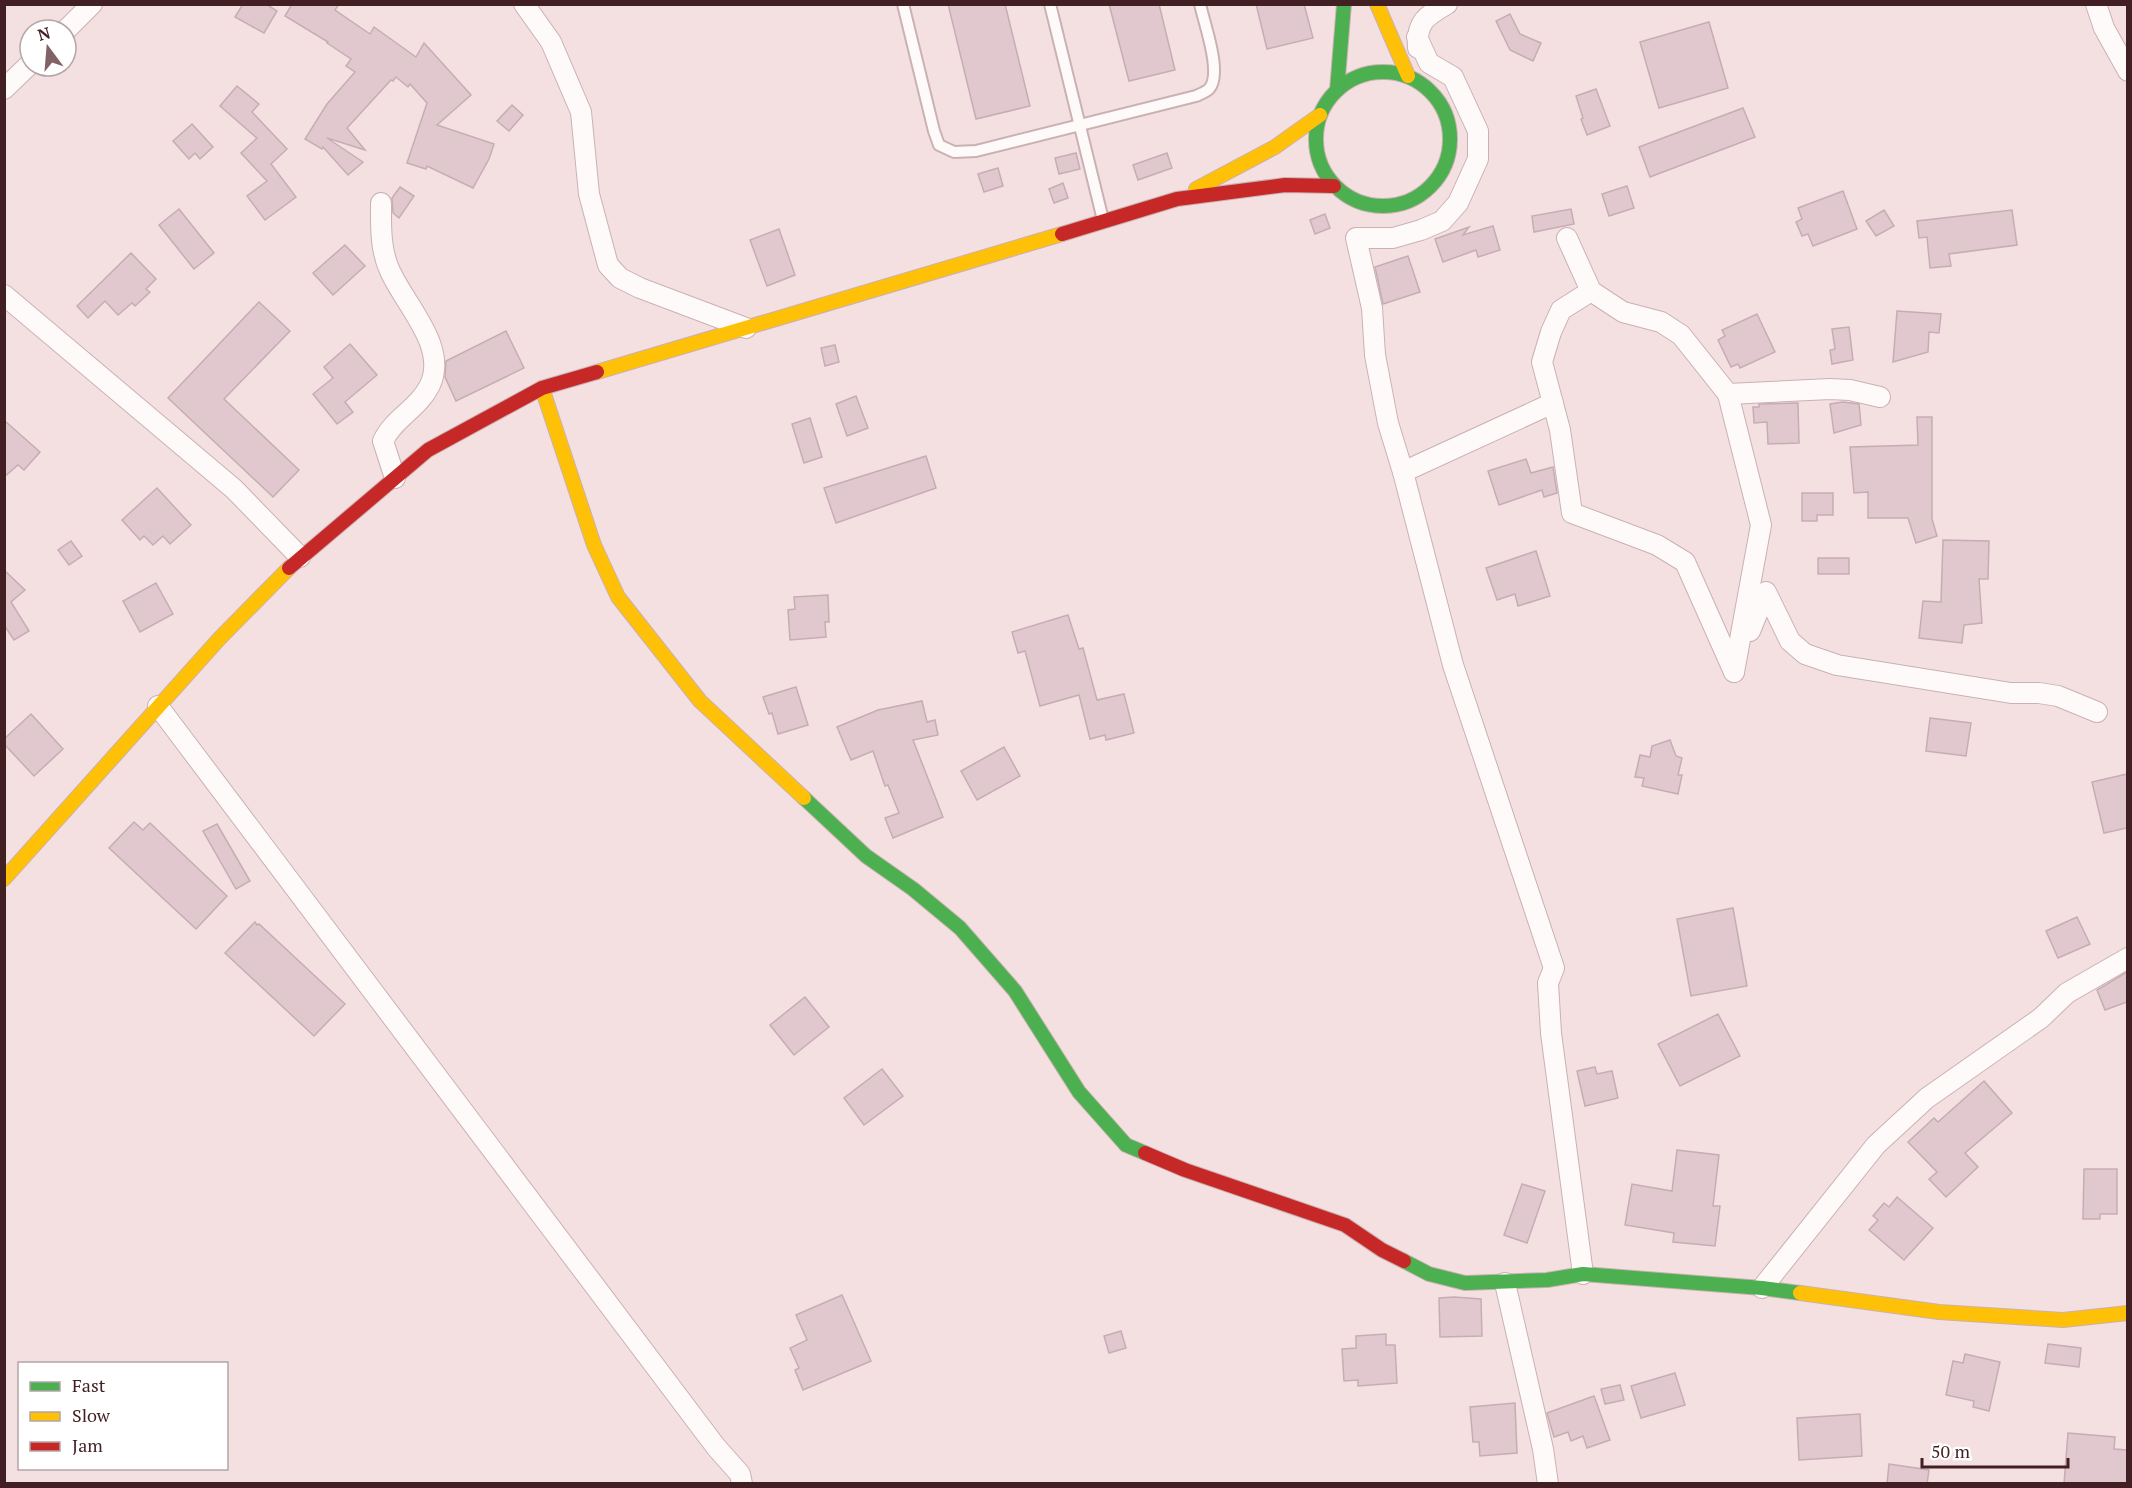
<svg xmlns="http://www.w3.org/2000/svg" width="2132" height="1488" font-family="'PT Serif',serif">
  <rect width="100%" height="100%" fill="#f5e0e1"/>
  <g fill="#e1c8ce" stroke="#c6adb4" stroke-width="1.5">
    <path d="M243,4H266L277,11L264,33L235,17Z"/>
    <path d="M292,4H339L335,10L370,34L374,27L416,57L424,43L471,95L437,125L494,144L489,159L473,188L427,166L426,169L407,163L427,103L410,84L408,87L396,77L393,81L391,80L347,128L365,150L327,138L363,162L348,175L323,147L322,149L305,139L327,104L355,72L346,66L351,59L327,43L328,42L285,16Z"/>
    <path d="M948,4H1005L1030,106L976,119Z"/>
    <path d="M1109,4H1159L1175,70L1129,81Z"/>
    <path d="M1256,4H1304L1313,38L1267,49Z"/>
    <path d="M1510,14L1520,34L1541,43L1533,61L1510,50L1496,21Z"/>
    <path d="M1709,22L1728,88L1659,108L1640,42Z"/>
    <path d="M237,86L259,104L252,112L287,149L271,164L296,197L265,220L247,196L267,181L241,153L257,138L220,106Z"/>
    <path d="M1596,89L1610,126L1587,135L1581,119L1583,118L1576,96Z"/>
    <path d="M512,105L523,115L509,131L497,121Z"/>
    <path d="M1743,108L1755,137L1650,177L1639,147Z"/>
    <path d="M192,124L213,147L200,159L195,153L189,159L173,141Z"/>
    <path d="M1076,153L1080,169L1059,174L1055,158Z"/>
    <path d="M1167,153L1172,168L1138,180L1133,165Z"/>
    <path d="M998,168L1003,186L984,192L978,174Z"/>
    <path d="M1063,183L1068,198L1054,203L1049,189Z"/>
    <path d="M1627,186L1634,208L1609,216L1602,194Z"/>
    <path d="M400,187L414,196L399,218L393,213L392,198Z"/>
    <path d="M1843,191L1857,229L1813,246L1808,234L1802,236L1796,222L1802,219L1798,208Z"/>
    <path d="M179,209L214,253L194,269L159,225Z"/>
    <path d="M1571,209L1574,224L1534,232L1532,216Z"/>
    <path d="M1884,210L1894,226L1876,236L1866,221Z"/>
    <path d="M2012,210L2017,245L1949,254L1951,266L1930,268L1927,237L1919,238L1917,221Z"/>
    <path d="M1325,214L1330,228L1315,234L1310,220Z"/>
    <path d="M1493,226L1500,250L1478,257L1476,250L1443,262L1435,239L1469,227L1463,235Z"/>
    <path d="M779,229L795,275L767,286L750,240Z"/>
    <path d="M345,245L365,266L333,295L313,273Z"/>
    <path d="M131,253L156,279L146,289L150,292L135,306L132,303L118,315L105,301L88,318L77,306Z"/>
    <path d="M1408,256L1420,292L1383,304L1375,267Z"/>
    <path d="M259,302L290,331L224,399L299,470L273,497L168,398Z"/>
    <path d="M1897,311L1941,314L1939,333L1929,332L1928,352L1893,362Z"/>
    <path d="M1757,314L1775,352L1740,368L1738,364L1731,367L1718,340L1725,336L1722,330Z"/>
    <path d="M1849,327L1853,360L1832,364L1830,350L1835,349L1832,329Z"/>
    <path d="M506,331L524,368L456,401L445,377L446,361Z"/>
    <path d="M350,344L377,375L345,402L353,412L337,424L313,394L333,378L324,367Z"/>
    <path d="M835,345L839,362L825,366L821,348Z"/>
    <path d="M856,396L868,428L847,436L836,404Z"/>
    <path d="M1843,402L1859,404L1861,425L1834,433L1830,404Z"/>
    <path d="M1798,403L1799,443L1768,444L1767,422L1754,423L1753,407H1759V404Z"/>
    <path d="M1917,417H1932V519L1937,536L1916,543L1908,518H1868V492L1854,493L1850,447L1918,445Z"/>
    <path d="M810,418L822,457L804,463L792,424Z"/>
    <path d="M5,421L40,452L24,470L18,465L4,477Z"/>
    <path d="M926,456L936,488L836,523L824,488Z"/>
    <path d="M1526,459L1531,473L1553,467L1557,493L1544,497L1542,490L1499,505L1488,471Z"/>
    <path d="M157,488L191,525L170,544L163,536L153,545L144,536L140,540L122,520Z"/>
    <path d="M1802,493H1833V515H1817V521H1802Z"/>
    <path d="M1943,540L1989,541L1988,579H1979L1982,623L1964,625L1962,643L1919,638L1923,601L1941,602Z"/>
    <path d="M71,541L82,556L69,565L58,550Z"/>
    <path d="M1536,551L1550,596L1518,606L1515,594L1497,600L1486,568Z"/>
    <rect x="1818" y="558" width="31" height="16"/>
    <path d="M4,570L25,590L11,602L29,631L14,640L4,625Z"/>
    <path d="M156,583L173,614L140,632L123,601Z"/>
    <path d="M828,595L829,622H825L826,637L790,640L788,610L795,609L794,597Z"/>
    <path d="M1068,615L1079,649L1083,648L1097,700L1124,694L1134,733L1106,740L1105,735L1090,739L1079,695L1040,706L1025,651L1018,653L1012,632Z"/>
    <path d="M796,687L808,725L778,734L772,713L769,714L763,697Z"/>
    <path d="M922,701L927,722L935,720L938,735L913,740L943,817L893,838L885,818L899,813L888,785L885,786L873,751L851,760L837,727L878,710Z"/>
    <path d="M31,714L63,749L34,776L4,744V739Z"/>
    <path d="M1930,718L1971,723L1966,756L1926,751Z"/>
    <path d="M1670,740L1676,756L1682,758L1678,775H1682L1678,794L1642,786L1644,778L1635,777L1640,755L1650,757L1652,746Z"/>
    <path d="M1004,747L1020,776L977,800L961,771Z"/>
    <path d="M2127,774V828L2104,833L2092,782Z"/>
    <path d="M134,822L143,830L150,823L227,896L196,929L109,848Z"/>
    <path d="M217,824L250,881L236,889L203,831Z"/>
    <path d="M1733,908L1747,986L1691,996L1677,919Z"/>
    <path d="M2077,917L2090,944L2058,958L2046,931Z"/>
    <path d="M255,922L257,925L259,924L345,1004L314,1036L225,953Z"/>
    <path d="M2127,972V1002L2105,1010L2097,990Z"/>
    <path d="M805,997L829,1027L794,1055L770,1025Z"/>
    <path d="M1718,1014L1740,1056L1680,1086L1658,1044Z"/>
    <path d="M1595,1067L1597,1074L1612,1071L1618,1098L1585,1106L1577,1071Z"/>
    <path d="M882,1069L903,1096L864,1125L844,1098Z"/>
    <path d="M1984,1081L2012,1113L1965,1153L1978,1167L1946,1197L1929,1179L1937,1172L1908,1142L1934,1118L1938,1122Z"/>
    <path d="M1677,1150L1719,1155L1713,1206H1720L1715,1246L1673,1242L1674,1233L1625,1225L1632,1184L1672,1191Z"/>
    <path d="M2084,1169H2117V1214H2100V1219H2083Z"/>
    <path d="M1522,1184L1545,1191L1527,1243L1504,1235Z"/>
    <path d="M1897,1197L1933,1228L1904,1260L1869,1230L1878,1220L1873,1216L1884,1203L1889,1207Z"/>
    <path d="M842,1295L871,1361L803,1390L795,1370L799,1368L790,1348L807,1340L796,1315Z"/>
    <path d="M1454,1297L1481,1299L1482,1336L1440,1337L1439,1298Z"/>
    <path d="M1121,1331L1126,1348L1109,1353L1104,1336Z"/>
    <path d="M1386,1334V1345H1395L1397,1383L1358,1386V1380L1344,1381L1342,1349L1356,1348V1336Z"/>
    <path d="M2048,1344L2081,1348L2079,1367L2045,1363Z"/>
    <path d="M1965,1354L2000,1362L1989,1411L1973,1407L1974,1401L1946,1395L1953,1361L1963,1363Z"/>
    <path d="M1675,1373L1685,1405L1641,1418L1631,1386Z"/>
    <path d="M1620,1385L1624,1400L1605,1404L1601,1389Z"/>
    <path d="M1594,1396L1610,1440L1587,1448L1583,1436L1571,1441L1568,1432L1554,1437L1547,1413Z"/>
    <path d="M1515,1403L1517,1453L1480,1456L1479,1442H1473L1470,1407Z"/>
    <path d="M1860,1414L1862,1456L1799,1460L1797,1418Z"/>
    <path d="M2068,1433L2115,1437L2114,1449L2127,1450V1484H2064Z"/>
    <path d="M1889,1464L1929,1470L1927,1484H1887Z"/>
  </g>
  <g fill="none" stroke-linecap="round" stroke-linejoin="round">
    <defs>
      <g id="lane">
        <path d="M903,4L934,131L939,145L954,152L976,151L1196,96C1200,94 1206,92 1209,89C1223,74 1204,23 1200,4"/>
        <path d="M1050,4L1103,220"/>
      </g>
      <g id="street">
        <path d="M524,4L551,42L581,112L589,194L608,265L620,278L640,288L746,328"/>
        <path d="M2096,4L2104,28L2128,71"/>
        <path d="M66,30L92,4"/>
        <path d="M1417,37L1429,63L1453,77L1478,131V159L1458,203L1442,221L1421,230L1393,238H1356L1372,308L1375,355L1388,423L1403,472L1453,665L1554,968L1548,983L1551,1033L1583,1274"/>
        <path d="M1418,48C1416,22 1426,16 1447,4"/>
        <path d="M4,89L30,64"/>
        <path d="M381,203C381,226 380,250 390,271C405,305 448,346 430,385C419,408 393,419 383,441L395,478"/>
        <path d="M1567,238L1591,291L1623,312L1661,322L1681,335L1728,394L1761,525L1734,672"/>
        <path d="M1591,291L1561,310L1551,332L1542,362L1560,430L1572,513L1657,545L1685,562L1734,672"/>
        <path d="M4,295L234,489L300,557"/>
        <path d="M1728,394L1830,389L1850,390L1880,397"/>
        <path d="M1403,472L1553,403"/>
        <path d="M1750,631L1766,592L1790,641L1805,654L1837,665L2011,693H2039L2058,696L2097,712"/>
        <path d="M158,706L716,1447L740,1474L742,1484"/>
        <path d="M1505,1283L1543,1449L1548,1484"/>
        <path d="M1762,1288L1876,1145L1927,1098L2041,1018L2067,993L2128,958"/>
      </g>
      <g id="fast">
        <circle cx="1383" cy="139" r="67"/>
        <path d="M1337,90L1344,4"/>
        <path d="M804,798L866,856L913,889L960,928L1015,991L1079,1092L1126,1145L1145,1153"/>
        <path d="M1404,1261L1429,1274L1465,1283L1547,1280L1583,1274L1762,1288L1800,1293"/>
      </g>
      <g id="slow">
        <path d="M1377,4L1408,76"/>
        <path d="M1196,189L1275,147L1320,115"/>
        <path d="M597,372L1062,234"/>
        <path d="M542,388L594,545L618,597L700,701L804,798"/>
        <path d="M4,879L219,639L289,568"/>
        <path d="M1800,1293L1939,1312L2063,1320L2128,1313"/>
      </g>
      <g id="jam">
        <path d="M1062,234L1177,199L1285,185L1334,186"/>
        <path d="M289,568L428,450L542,388L597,372"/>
        <path d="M1145,1153L1185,1170L1345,1225L1382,1250L1404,1261"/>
      </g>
    </defs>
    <use href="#lane" stroke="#cab1b2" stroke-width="14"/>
    <use href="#street" stroke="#cab1b2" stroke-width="22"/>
    <use href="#fast" stroke="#cab1b2" stroke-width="16"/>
    <use href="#slow" stroke="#cab1b2" stroke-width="16"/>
    <use href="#jam" stroke="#cab1b2" stroke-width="16"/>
    <use href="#lane" stroke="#fefafa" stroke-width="10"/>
    <use href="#street" stroke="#fefafa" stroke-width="20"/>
    <use href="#fast" stroke="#4caf50" stroke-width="14"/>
    <use href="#slow" stroke="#ffc107" stroke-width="14"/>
    <use href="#jam" stroke="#c62828" stroke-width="14"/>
  </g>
  <rect width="2132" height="1488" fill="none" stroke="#421f23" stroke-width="12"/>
  <rect x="18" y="1362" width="210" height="108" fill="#ffffff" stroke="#b3a5a7" stroke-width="1.5"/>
  <rect x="30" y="1382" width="30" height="9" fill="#4caf50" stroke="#b3a5a7" stroke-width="1.5"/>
  <text x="72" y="1392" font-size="18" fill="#421f23">Fast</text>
  <rect x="30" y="1412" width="30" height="9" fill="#ffc107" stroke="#b3a5a7" stroke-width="1.5"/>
  <text x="72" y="1422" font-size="18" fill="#421f23">Slow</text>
  <rect x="30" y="1442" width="30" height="9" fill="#c62828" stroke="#b3a5a7" stroke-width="1.5"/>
  <text x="72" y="1452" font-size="18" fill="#421f23">Jam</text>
  <g transform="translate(48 48) rotate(344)"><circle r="28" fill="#ffffff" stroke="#b3a5a7" stroke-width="1.5"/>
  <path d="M0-4.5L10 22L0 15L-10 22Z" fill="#816366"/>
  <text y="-9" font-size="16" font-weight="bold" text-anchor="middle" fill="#421f23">N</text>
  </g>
  <path d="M1922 1458v9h146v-9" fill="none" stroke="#421f23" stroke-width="3"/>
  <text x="1931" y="1458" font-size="18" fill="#421f23" stroke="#ffffff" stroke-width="4.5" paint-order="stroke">50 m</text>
</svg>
